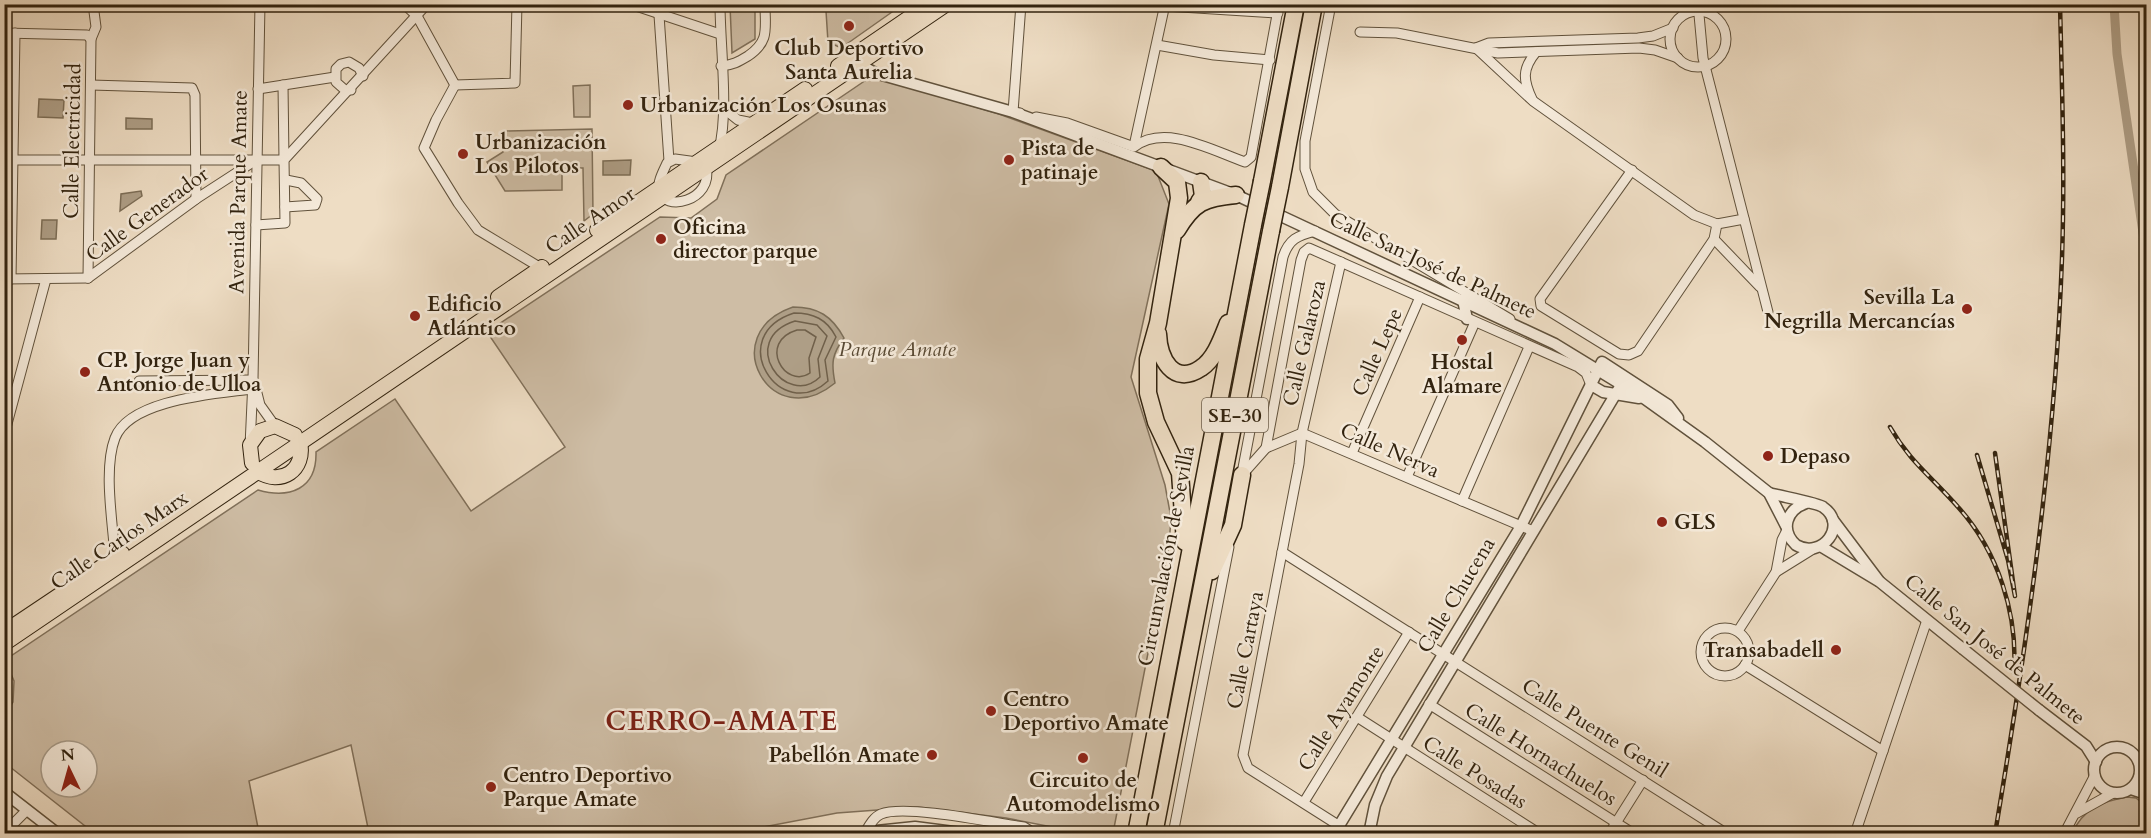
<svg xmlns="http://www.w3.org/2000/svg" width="2151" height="838" font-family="Cardo,serif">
  <rect width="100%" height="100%" fill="#eeddc4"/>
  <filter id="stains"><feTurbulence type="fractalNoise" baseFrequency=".00333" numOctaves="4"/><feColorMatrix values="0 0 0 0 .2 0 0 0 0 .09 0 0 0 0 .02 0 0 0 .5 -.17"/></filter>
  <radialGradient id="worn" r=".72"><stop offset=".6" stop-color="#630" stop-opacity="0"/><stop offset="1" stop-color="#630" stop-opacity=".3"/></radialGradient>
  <g fill="#cebda5" stroke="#80705a" stroke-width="1.5" fill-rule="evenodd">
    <path d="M730,5H755V39L732,53Z"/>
    <path d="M902,5L841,48L828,42L826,11H808V5Z"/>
    <path d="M872,76L999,114L1156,171L1169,204L1131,377L1165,485L1171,518L1169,545L1114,828L1104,833H1083L1006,818L918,807L837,813L732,833H672L667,827L625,829V834L369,833L351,745L249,781L259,833H94L5,763V715L13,702L14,681L5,660L258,490C290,499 317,489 316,452L395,399L471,511L565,447L487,332L660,217L691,218L717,199L726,175ZM51,751H87V787H51Z"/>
    <path d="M590,85V117H574L573,86Z"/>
    <path d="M592,129L593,214L584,221L583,168H562V190L505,191L487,162L503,152V131Z"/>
    <path d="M2127,797L2136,798L2146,806V833L2072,834C2082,809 2103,801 2127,797Z"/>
  </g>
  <g fill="#ae9e86" stroke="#7c6d56" stroke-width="1.5">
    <path d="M39,99L64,100L63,118L38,117Z"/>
    <path d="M126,118L152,119V129H126Z"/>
    <path d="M631,160L630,175H603V161Z"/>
    <path d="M141,191L142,196L120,211L121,194Z"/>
    <path d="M42,220H57L56,239H41Z"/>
    <path d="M793,307C818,307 832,316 844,338C832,354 831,363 835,383C771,436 714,334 793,307Z"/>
  </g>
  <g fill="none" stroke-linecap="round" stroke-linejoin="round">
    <g stroke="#70604a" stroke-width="1.5">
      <path d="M794,313C813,313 827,319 836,337L825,360L828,381C780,425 723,336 794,313Z"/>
      <path d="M795,321L817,325L827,336L818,359L820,377C786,410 736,340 795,321Z"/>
      <path d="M797,330H805L816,337L809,358L810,373C785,390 757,342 797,330Z"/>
    </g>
    <path stroke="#ae9e86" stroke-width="9" d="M2114,4L2117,54L2146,253"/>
    <defs>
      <g id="minor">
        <path d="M404,4L417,16L455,85"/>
        <path d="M630,4L720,34"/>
        <path d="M1331,4L1305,141V169L1313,192L1335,214L1510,319"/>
        <path d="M1698,4L1703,58L1768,312"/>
        <path d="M1165,6L1278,13"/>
        <circle cx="1698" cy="39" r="28"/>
        <path d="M659,15L669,161"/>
        <path d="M1360,32L1397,33L1498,53L1639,48L1655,50L1678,58"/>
        <path d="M4,33L87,35L91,39"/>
        <path d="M1157,45L1214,55L1270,60"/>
        <path d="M1476,48L1533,101L1694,215L1717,224L1744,219"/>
        <path d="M1476,48L1489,43L1638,38L1653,36L1673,28"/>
        <path d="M721,66C733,65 738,62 748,56C770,41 765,29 765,4"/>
        <path d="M91,85L192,88L195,95L196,199"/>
        <path d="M455,85L436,120L424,148L458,203L478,230L541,268"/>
        <path d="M455,85L515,83L517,4"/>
        <path d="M258,89L335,77"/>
        <path d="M351,90H345L336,82V69L341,64L349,62L359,68L363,76"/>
        <path d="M1532,99C1523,80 1522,69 1536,52"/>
        <path d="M723,108L738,120L753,123"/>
        <path d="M1020,113L1013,112L1021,4"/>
        <path d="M1036,117L1067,123L1134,147C1165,123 1213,151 1245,162L1251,157L1279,4"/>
        <path d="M1134,146L1165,4"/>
        <path d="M719,149C729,112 720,45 720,4"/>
        <path d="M675,159L697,162L706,167C714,201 663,213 659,190C657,182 664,170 667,163Z"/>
        <path d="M13,160H284L283,85"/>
        <path d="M1632,170L1540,299L1541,306L1619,354L1629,355L1638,351L1714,239L1717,224"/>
        <path d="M285,207L315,205L317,199L301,183L286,180"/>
        <path d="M256,225L285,223L284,160L427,4"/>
        <path d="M1714,239L1760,287"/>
        <path d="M88,278L91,39L96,27L93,4"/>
        <path d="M88,278L196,199L253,162"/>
        <path d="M4,279L88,278"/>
        <path d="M11,279L15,33"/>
        <path d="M139,381L253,380"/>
        <path d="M255,385L260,405L275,426"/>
        <path d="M4,435L46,279"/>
        <path d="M250,446L253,380L260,4"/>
        <path d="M1266,448L1301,260L1304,252L1309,248L1578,367L1586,373L1591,385"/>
        <path d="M1352,453L1420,297"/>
        <path d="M1242,473L1283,257C1289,239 1297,236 1315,231"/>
        <path d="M1242,475L1266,448L1302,433L1533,531"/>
        <path d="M1407,477L1475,322"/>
        <path d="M1462,501L1529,347"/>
        <path d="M1282,552L1727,834"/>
        <path d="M115,557C113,524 103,469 115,438C130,399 216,394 252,389"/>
        <path d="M1776,572L1813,549"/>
        <circle cx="1725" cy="652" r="24"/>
        <path d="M1738,631L1776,572L1782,540L1787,530"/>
        <path d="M1745,665L1883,751"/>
        <path d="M1429,704L1634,834"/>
        <path d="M1357,717L1540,834"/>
        <path d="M1304,802L1409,632"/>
        <path d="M2077,813L2113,793"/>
        <path d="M1338,825L1248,768L1243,755L1299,464L1302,433L1341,262"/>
        <path d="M866,831C870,824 874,817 881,814C905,804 996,823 1024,827L1035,834"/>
        <path d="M4,833L27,810"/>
        <path d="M1173,834L1229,547"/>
        <path d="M1609,834L1643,780"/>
        <path d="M1855,834L1927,620"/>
        <path d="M2064,834L2095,775"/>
      </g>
      <g id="tertiary">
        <path d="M855,59L859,64L875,73L1013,112L1236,195L1555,344L1645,399L1705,442L1769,493L1786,526"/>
        <path d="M1463,300L1467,319"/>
        <path d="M1591,385L1603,392L1639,398"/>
        <path d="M1769,493C1779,496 1818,503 1823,507C1849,525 1822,560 1796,545C1780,530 1786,510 1806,503"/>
        <path d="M1833,520L1879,581"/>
        <path d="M1822,547L1880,582L1963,649"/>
        <path d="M2039,710L2086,746L2096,762"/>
        <circle cx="2117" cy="770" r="23"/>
        <path d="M2131,789L2146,794"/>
        <path d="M4,792L58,834"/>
        <path d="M848,834L915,827L969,834"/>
        <path d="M1334,834L1521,526L1602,362L1668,405L1678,418"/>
        <path d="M1369,834L1375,805L1387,776L1624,380"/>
      </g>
      <g id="primary">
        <path d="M838,66L929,4"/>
        <path d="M597,230L805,89"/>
        <path d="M498,297L542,267"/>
        <path d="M252,463L250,445L260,431L275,426L295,435"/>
        <path d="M257,471C281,487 306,470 300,442"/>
        <path d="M4,632L122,553"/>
        <path d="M4,644L947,4"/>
      </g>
      <g id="motorway">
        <path d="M1161,167L1177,182L1179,198L1158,323L1148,359V393L1156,422L1180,473L1185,542"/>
        <path d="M1262,181L1296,4"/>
        <path d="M1280,187L1314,4"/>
        <path d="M1199,202L1203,196L1201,182"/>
        <path d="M1177,230C1194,202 1204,198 1236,195"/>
        <path d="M1158,334C1159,358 1173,387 1201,368C1215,359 1222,338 1228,323"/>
        <path d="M1212,571L1233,525L1242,475"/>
        <path d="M1136,834L1253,225"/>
        <path d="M1154,834L1271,231"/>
      </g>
    </defs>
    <use href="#minor" stroke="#61523c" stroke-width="11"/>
    <use href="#tertiary" stroke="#61523c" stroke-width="13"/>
    <use href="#primary" stroke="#32230f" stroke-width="16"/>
    <use href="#motorway" stroke="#32230f" stroke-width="19"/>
    <use href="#minor" stroke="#f4e9d9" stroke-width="9"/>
    <use href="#tertiary" stroke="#f4e9d9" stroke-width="10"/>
    <use href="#primary" stroke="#eeddc4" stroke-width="14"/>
    <use href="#motorway" stroke="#eeddc4" stroke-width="16"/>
    <defs>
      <g id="rail">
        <path d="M1890,427C1910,462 1932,477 1958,507C1998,551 2018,614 2014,673"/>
        <path d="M1977,455L2008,560L2015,596L1995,453"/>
        <path d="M1995,834C2027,643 2055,451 2062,258C2065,173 2062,89 2060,4"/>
      </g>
    </defs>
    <use href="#rail" stroke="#32230f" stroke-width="4.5"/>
    <use href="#rail" stroke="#f4e9d9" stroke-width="2" stroke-dasharray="7" stroke-linecap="butt"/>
    <defs>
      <path id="tertiary-bridge" d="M1963,649L2039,710"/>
      <g id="motorway-bridge">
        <path d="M1253,225L1262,181"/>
        <path d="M1271,231L1280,187"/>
      </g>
    </defs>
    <use href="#tertiary-bridge" stroke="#61523c" stroke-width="13" stroke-linecap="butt"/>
    <use href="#motorway-bridge" stroke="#32230f" stroke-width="19" stroke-linecap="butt"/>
    <use href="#tertiary-bridge" stroke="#f4e9d9" stroke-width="10"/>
    <use href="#motorway-bridge" stroke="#eeddc4" stroke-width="16"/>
  </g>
  <g fill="#8f2418" stroke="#f4e9d9" stroke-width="2">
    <circle cx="849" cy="26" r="6"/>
    <circle cx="628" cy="105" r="6"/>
    <circle cx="463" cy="154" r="6"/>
    <circle cx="1009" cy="160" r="6"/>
    <circle cx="661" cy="239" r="6"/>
    <circle cx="1967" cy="309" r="6"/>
    <circle cx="415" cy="316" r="6"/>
    <circle cx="1462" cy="340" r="6"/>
    <circle cx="85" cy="372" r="6"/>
    <circle cx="1768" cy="456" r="6"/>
    <circle cx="1662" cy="522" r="6"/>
    <circle cx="1836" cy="650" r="6"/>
    <circle cx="991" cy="711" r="6"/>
    <circle cx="932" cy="755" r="6"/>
    <circle cx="1083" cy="758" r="6"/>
    <circle cx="491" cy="787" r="6"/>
  </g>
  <g text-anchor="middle" stroke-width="5" stroke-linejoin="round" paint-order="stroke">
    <rect fill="#f4e9d9" stroke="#6c5e4c" stroke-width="1.5" x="1202" y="398" width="66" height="34" rx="4.5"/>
    <g font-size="20" font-weight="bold" fill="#32230f">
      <text x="1235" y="422">SE-30</text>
    </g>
    <g font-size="21" font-weight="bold" fill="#32230f" stroke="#f4e9d9" text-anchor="start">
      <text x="849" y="55" text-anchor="middle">Club Deportivo<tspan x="849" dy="24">Santa Aurelia</tspan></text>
      <text x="640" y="112">Urbanización Los Osunas</text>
      <text x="475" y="149">Urbanización<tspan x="475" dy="24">Los Pilotos</tspan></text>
      <text x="1021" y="155">Pista de<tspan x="1021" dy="24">patinaje</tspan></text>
      <text x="673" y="234">Oficina<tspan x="673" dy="24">director parque</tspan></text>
      <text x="1955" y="304" text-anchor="end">Sevilla La<tspan x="1955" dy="24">Negrilla Mercancías</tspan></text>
      <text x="427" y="311">Edificio<tspan x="427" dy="24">Atlántico</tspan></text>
      <text x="97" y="367">CP. Jorge Juan y<tspan x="97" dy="24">Antonio de Ulloa</tspan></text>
      <text x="1462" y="369" text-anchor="middle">Hostal<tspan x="1462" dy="24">Alamare</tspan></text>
      <text x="1780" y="463">Depaso</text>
      <text x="1674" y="529">GLS</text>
      <text x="1824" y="657" text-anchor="end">Transabadell</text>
      <text x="1003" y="706">Centro<tspan x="1003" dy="24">Deportivo Amate</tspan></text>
      <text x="920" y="762" text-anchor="end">Pabellón Amate</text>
      <text x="503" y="782">Centro Deportivo<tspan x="503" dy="24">Parque Amate</tspan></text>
      <text x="1083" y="787" text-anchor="middle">Circuito de<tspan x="1083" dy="24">Automodelismo</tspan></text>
    </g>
    <g font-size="21" fill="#32230f" stroke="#f4e9d9">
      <text transform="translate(72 141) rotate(-89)" y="7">Calle Electricidad</text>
      <text transform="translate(238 192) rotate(-89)" y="7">Avenida Parque Amate</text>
      <text transform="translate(147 214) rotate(-36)" y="7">Calle Generador</text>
      <text transform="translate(590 220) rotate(-34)" y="7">Calle Amor</text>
      <text transform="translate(1433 265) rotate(25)" y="7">Calle San José de Palmete</text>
      <text transform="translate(1304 343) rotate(-77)" y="7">Calle Galaroza</text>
      <text transform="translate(1377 352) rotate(-66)" y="7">Calle Lepe</text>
      <text transform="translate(1390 450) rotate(24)" y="7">Calle Nerva</text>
      <text transform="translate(119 540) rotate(-34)" y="7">Calle Carlos Marx</text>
      <text transform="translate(1166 556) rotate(-79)" y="7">Circunvalación de Sevilla</text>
      <text transform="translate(1456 595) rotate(-59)" y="7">Calle Chucena</text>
      <text transform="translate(1995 649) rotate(39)" y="7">Calle San José de Palmete</text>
      <text transform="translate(1245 650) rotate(-79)" y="7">Calle Cartaya</text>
      <text transform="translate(1341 708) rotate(-58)" y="7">Calle Ayamonte</text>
      <text transform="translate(1595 728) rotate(32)" y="7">Calle Puente Genil</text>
      <text transform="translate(1541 754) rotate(32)" y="7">Calle Hornachuelos</text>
      <text transform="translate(1475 772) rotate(32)" y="7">Calle Posadas</text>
    </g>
    <g font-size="21" font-style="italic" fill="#594a34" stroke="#f4e9d9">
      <text x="897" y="356">Parque Amate</text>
    </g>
    <g font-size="27" font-weight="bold" letter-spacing="1.5" fill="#7a1f14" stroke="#f4e9d9">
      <text x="722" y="730">CERRO-AMATE</text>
    </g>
  </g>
  <rect width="2151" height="838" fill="none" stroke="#eeddc4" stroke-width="24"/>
  <rect x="6" y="6" width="2139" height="826" fill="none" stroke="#32230f" stroke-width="3"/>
  <rect x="12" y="12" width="2127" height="814" fill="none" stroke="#32230f" stroke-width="1.5"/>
  <g transform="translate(69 769) rotate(355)"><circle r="28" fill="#f4e9d9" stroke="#a69a88" stroke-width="1.5"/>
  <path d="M0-4.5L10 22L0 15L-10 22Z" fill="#8f2418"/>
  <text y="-9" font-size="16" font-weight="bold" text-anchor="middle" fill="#32230f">N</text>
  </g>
  <rect width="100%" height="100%" filter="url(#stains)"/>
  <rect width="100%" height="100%" fill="url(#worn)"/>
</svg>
